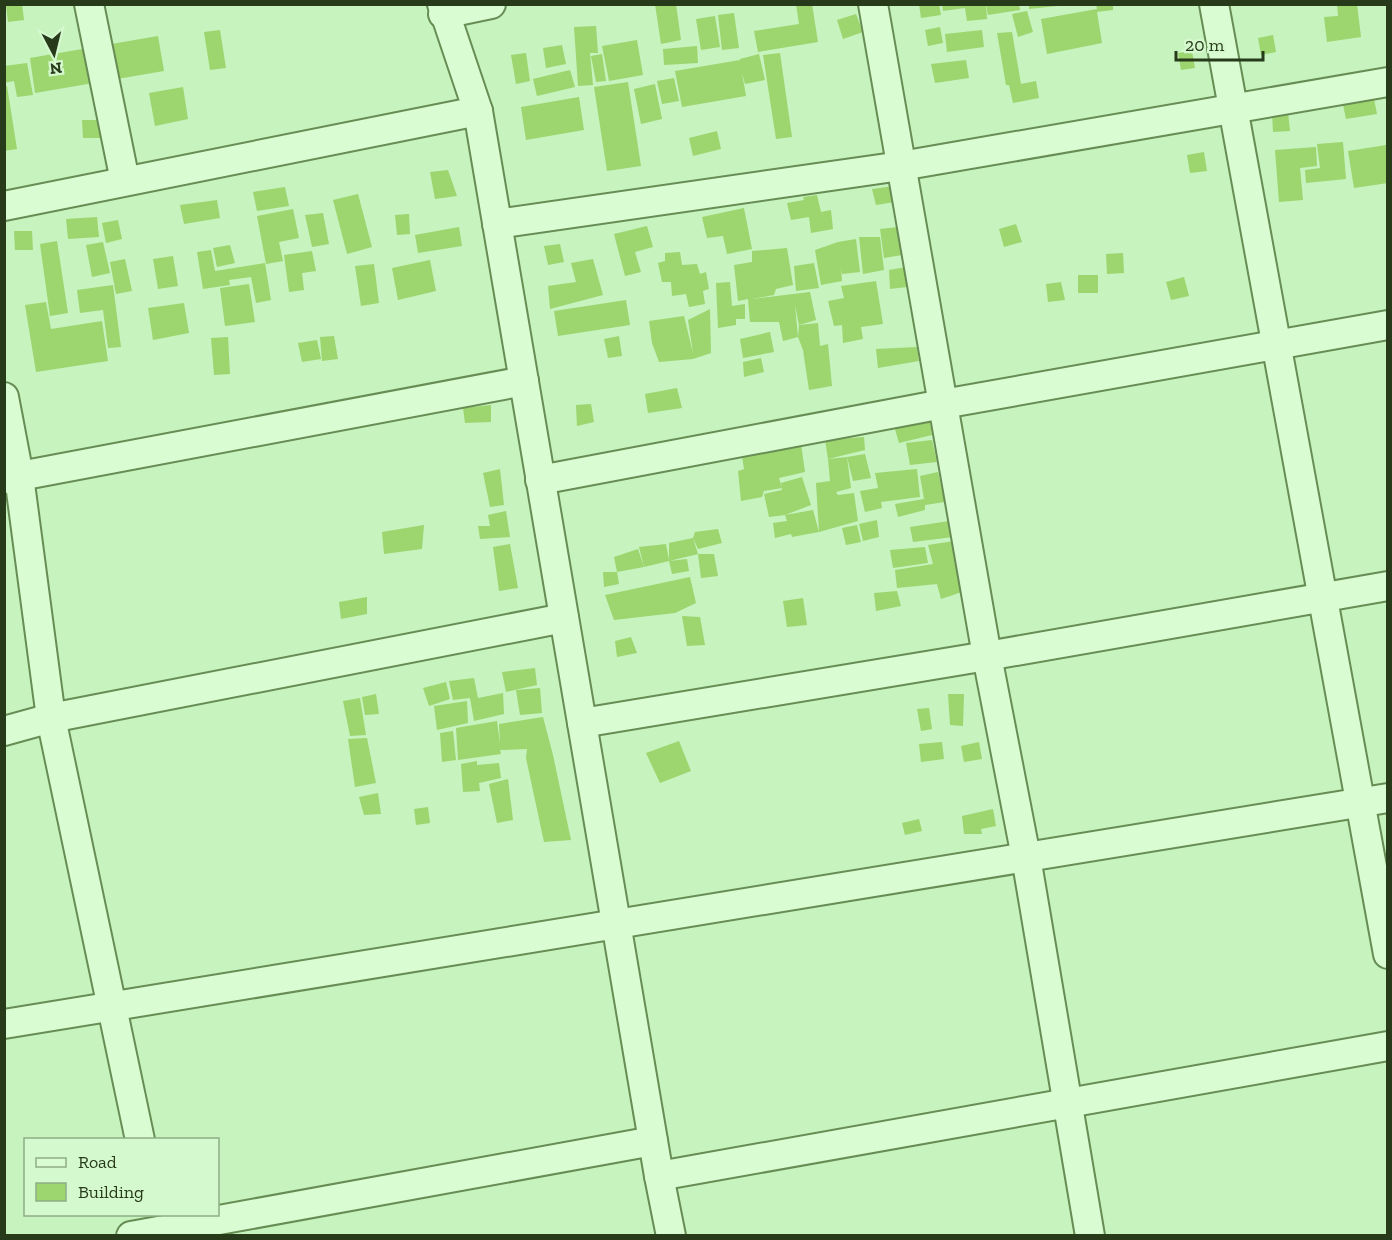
<svg xmlns="http://www.w3.org/2000/svg" width="1392" height="1240" font-family="'Zilla Slab',serif">
  <rect width="100%" height="100%" fill="#c6f3be"/>
  <g fill="#9dd56f">
    <path d="M22,4L24,20L8,22L6,5Z"/>
    <path d="M655,4H676L681,40L661,44Z"/>
    <path d="M796,4H812L818,42L758,52L754,31L799,24Z"/>
    <path d="M919,4H939L941,15L921,18Z"/>
    <path d="M942,4H986L987,19L967,21L965,8L943,11Z"/>
    <path d="M986,4H1019L1020,10L988,15Z"/>
    <path d="M1029,4H1057V6L1029,9Z"/>
    <path d="M1096,4H1113V10L1097,12L1102,43L1047,54L1041,19L1097,9Z"/>
    <path d="M1337,4H1357L1361,37L1327,42L1324,17L1338,16Z"/>
    <path d="M1027,11L1033,32L1018,37L1012,14Z"/>
    <path d="M734,13L739,48L722,50L718,15Z"/>
    <path d="M856,14L863,32L843,39L837,20Z"/>
    <path d="M715,16L720,47L701,50L696,19Z"/>
    <path d="M596,26L598,53H590L593,85L578,86L574,27Z"/>
    <path d="M940,27L943,43L928,46L925,30Z"/>
    <path d="M220,30L226,68L210,70L204,32Z"/>
    <path d="M982,30L984,47L947,52L945,34Z"/>
    <path d="M1012,32L1021,84L1036,81L1039,98L1013,103L1009,85H1006L997,33Z"/>
    <path d="M1273,35L1276,52L1261,55L1258,38Z"/>
    <path d="M158,36L164,71L35,93L30,58Z"/>
    <path d="M637,40L643,75L609,81L602,46Z"/>
    <path d="M562,45L566,64L546,68L543,48Z"/>
    <path d="M697,46L698,63L664,65L663,49Z"/>
    <path d="M1192,51L1195,68L1181,70L1178,53Z"/>
    <path d="M526,53L530,81L516,84L511,55Z"/>
    <path d="M780,53L792,137L776,139L763,55Z"/>
    <path d="M602,54L606,81L596,82L591,56Z"/>
    <path d="M759,54L765,80L745,84L742,73L746,96L682,107L675,71L740,60V59Z"/>
    <path d="M966,60L969,78L935,83L931,64Z"/>
    <path d="M27,63L33,95L17,97L14,81L4,83V66Z"/>
    <path d="M570,70L575,87L537,96L533,79Z"/>
    <path d="M674,78L679,101L662,104L657,81Z"/>
    <path d="M628,82L641,166L607,171L594,87Z"/>
    <path d="M655,84L662,119L641,124L634,89Z"/>
    <path d="M4,86H7L17,149L4,151Z"/>
    <path d="M183,87L188,119L155,126L149,93Z"/>
    <path d="M1373,94L1377,114L1346,119L1342,100Z"/>
    <path d="M579,97L584,130L526,140L521,107Z"/>
    <path d="M1288,112L1290,131L1273,132L1272,113Z"/>
    <path d="M82,120H100V138H83Z"/>
    <path d="M717,131L721,149L693,156L689,138Z"/>
    <path d="M1343,142L1346,179L1306,183L1305,170L1320,168L1317,144Z"/>
    <path d="M1386,145L1388,183L1354,188L1348,151Z"/>
    <path d="M1316,147L1317,166L1300,168L1303,200L1279,202L1275,150Z"/>
    <path d="M1204,152L1207,171L1190,173L1187,155Z"/>
    <path d="M448,170L457,196L435,199L430,172Z"/>
    <path d="M894,186L895,202L876,205L872,189Z"/>
    <path d="M285,187L289,206L257,211L253,192Z"/>
    <path d="M358,194L372,247L347,254L333,200Z"/>
    <path d="M817,195L821,212L831,210L833,229L811,233L809,217L791,220L787,203L804,200L803,197Z"/>
    <path d="M217,200L220,218L184,224L180,205Z"/>
    <path d="M744,208L752,249L727,254L723,236L707,238L702,217Z"/>
    <path d="M293,209L299,238L279,242L283,261L266,264L257,216Z"/>
    <path d="M323,213L329,244L312,247L305,215Z"/>
    <path d="M409,214L410,234L397,235L395,215Z"/>
    <path d="M97,217L99,237L68,239L66,219Z"/>
    <path d="M118,220L122,239L106,243L102,223Z"/>
    <path d="M1016,224L1022,242L1004,247L999,229Z"/>
    <path d="M647,226L653,247L635,252L641,272L625,276L614,234Z"/>
    <path d="M459,227L462,246L418,253L415,235Z"/>
    <path d="M898,227L902,255L884,258L880,229Z"/>
    <path d="M14,231H32L33,250H15Z"/>
    <path d="M859,237H880L884,270L863,274Z"/>
    <path d="M856,239L860,272L842,274L841,267L842,281L821,285L815,250L838,242Z"/>
    <path d="M57,241L68,313L50,316L40,244Z"/>
    <path d="M103,242L110,273L92,277L86,245Z"/>
    <path d="M560,244L564,262L548,265L544,246Z"/>
    <path d="M230,245L235,263L217,267L213,248Z"/>
    <path d="M787,248L793,285L776,289L774,295L752,299L810,292L816,320L799,325L795,305L798,337L783,341L779,322H750L748,299L738,301L734,265L752,262V251Z"/>
    <path d="M211,250L215,271L265,263L271,300L256,303L251,277L229,280L230,285L203,289L197,252Z"/>
    <path d="M312,251L316,271L302,273L304,290L289,292L284,255Z"/>
    <path d="M680,252L682,265L697,264L700,274L706,272L709,289L703,291L705,304L689,307L686,294L672,296L671,282H662L658,263L665,261V253Z"/>
    <path d="M1123,253L1124,273L1107,274L1106,254Z"/>
    <path d="M173,256L178,286L158,289L153,259Z"/>
    <path d="M125,259L132,291L116,294L110,262Z"/>
    <path d="M593,259L603,295L550,309L548,286L576,282L571,263Z"/>
    <path d="M430,260L436,291L398,300L392,268Z"/>
    <path d="M814,263L819,288L796,291L794,266Z"/>
    <path d="M374,264L379,303L361,306L355,266Z"/>
    <path d="M906,267L907,287L890,289L889,270Z"/>
    <rect x="1078" y="275" width="20" height="18"/>
    <path d="M1184,277L1189,296L1171,300L1166,282Z"/>
    <path d="M876,281L883,324L861,327L863,339L843,343L842,325L834,326L828,301L844,298L841,286Z"/>
    <path d="M730,282L732,306L745,304V319H736V325L718,328L716,283Z"/>
    <path d="M1061,282L1065,300L1048,302L1046,284Z"/>
    <path d="M249,284L255,322L225,326L220,288Z"/>
    <path d="M113,285L121,347L108,348L103,310L80,313L77,290Z"/>
    <path d="M626,300L630,325L558,336L554,311Z"/>
    <path d="M46,302L51,329L102,321L108,361L36,372L25,305Z"/>
    <path d="M184,303L189,333L153,340L148,308Z"/>
    <path d="M710,309L711,353L693,359L659,362L652,343L649,321L684,316L693,353L688,320Z"/>
    <path d="M818,323L820,346L828,344L832,386L809,390L803,350L798,337L799,325Z"/>
    <path d="M770,332L774,352L743,358L740,339Z"/>
    <path d="M334,336L338,359L322,361L320,337Z"/>
    <path d="M619,336L622,356L608,358L604,339Z"/>
    <path d="M228,337L230,374L214,375L211,338Z"/>
    <path d="M317,340L321,359L302,362L298,343Z"/>
    <path d="M917,347L919,361L878,368L876,349Z"/>
    <path d="M761,358L764,372L744,377L743,362Z"/>
    <path d="M677,388L682,408L648,413L645,394Z"/>
    <path d="M591,404L594,422L577,426L576,405Z"/>
    <path d="M491,405V422L465,423L463,408Z"/>
    <path d="M929,414L932,435L899,443L895,429Z"/>
    <path d="M864,437L865,450L828,459L825,440Z"/>
    <path d="M932,440L937,462L910,465L906,443Z"/>
    <path d="M801,444L805,472L779,478L782,488L764,491L762,497L741,501L738,471L744,469L742,456L770,451L769,446Z"/>
    <path d="M865,454L871,478L853,481L847,457Z"/>
    <path d="M847,457L851,488L836,492L838,495L854,493L858,521L819,532L792,537L791,534L775,538L773,523L787,521L785,515L769,517L764,494L782,490L781,483L802,477L811,505L785,515L813,510L819,532L816,483L830,481L828,459Z"/>
    <path d="M500,469L504,505L490,507L483,473Z"/>
    <path d="M917,469L920,497L881,502L882,508L865,512L860,491L878,488L875,473Z"/>
    <path d="M938,472L945,502L925,505V510L898,517L895,504L924,499L920,476Z"/>
    <path d="M506,511L510,537L480,539L478,526H490L488,515Z"/>
    <path d="M877,520L879,537L863,541L859,524Z"/>
    <path d="M949,521L953,537L913,542L910,527Z"/>
    <path d="M424,525L422,549L384,554L382,532Z"/>
    <path d="M857,525L861,542L846,545L842,528Z"/>
    <path d="M718,529L722,543L698,549L693,538L698,554H714L718,576L701,578L698,554L669,561L687,559L689,571L672,574L669,561L644,567L639,547L666,544L669,560V543L693,538L695,532Z"/>
    <path d="M954,541L962,592L941,599L937,584L897,588L895,570L933,564L928,545Z"/>
    <path d="M510,544L518,588L499,591L493,547Z"/>
    <path d="M925,547L928,563L893,568L890,550Z"/>
    <path d="M638,549L644,567L617,572L614,557Z"/>
    <path d="M603,572H617L619,584L604,587Z"/>
    <path d="M690,577L696,603L675,613L614,620L605,595Z"/>
    <path d="M897,591L901,606L876,611L874,593Z"/>
    <path d="M367,597V614L341,619L339,602Z"/>
    <path d="M803,598L807,625L787,627L783,601Z"/>
    <path d="M682,616L700,617L705,645L687,646Z"/>
    <path d="M631,637L637,653L617,657L615,641Z"/>
    <path d="M535,668L537,685L506,692L502,672Z"/>
    <path d="M474,678L478,698L503,693L504,714L474,721L470,698L453,700L449,681Z"/>
    <path d="M446,682L450,699L429,706L423,688Z"/>
    <path d="M540,688L542,713L520,715L516,690Z"/>
    <path d="M376,694L379,714L365,715L362,697Z"/>
    <path d="M948,694H964L963,726L950,725Z"/>
    <path d="M360,698L366,735L350,736L343,701Z"/>
    <path d="M467,701L468,723L437,730L434,706Z"/>
    <path d="M929,708L932,729L921,731L917,709Z"/>
    <path d="M543,717L553,755L571,840L544,842L526,758L527,749L500,750L501,754L458,760L456,728L497,721L500,744L499,724Z"/>
    <path d="M453,731L456,760L442,762L440,733Z"/>
    <path d="M367,738L376,783L355,787L348,739Z"/>
    <path d="M679,741L691,771L660,783L646,753Z"/>
    <path d="M942,742L944,759L921,762L919,744Z"/>
    <path d="M979,742L982,759L964,762L961,746Z"/>
    <path d="M477,761V765L499,763L501,778L479,783L480,791L463,792L461,764Z"/>
    <path d="M508,779L513,820L497,823L489,784Z"/>
    <path d="M378,793L381,814L364,815L359,797Z"/>
    <path d="M428,807L430,823L416,825L414,809Z"/>
    <path d="M993,809L996,826L981,829L982,834H964L962,816Z"/>
    <path d="M919,819L922,831L905,835L902,823Z"/>
  </g>
  <g fill="none" stroke-linecap="round" stroke-linejoin="round">
    <defs>
      <g id="street">
        <path d="M89,4L125,181"/>
        <path d="M442,4L478,111L659,1176L671,1236"/>
        <path d="M873,4L987,656L1026,857L1090,1236"/>
        <path d="M1214,4L1388,954"/>
        <path d="M443,14L491,4"/>
        <path d="M4,206L478,111"/>
        <path d="M497,224L901,166L1388,82"/>
        <path d="M4,397L19,476L51,718L140,1140"/>
        <path d="M4,479L524,381"/>
        <path d="M540,480L943,404L1388,325"/>
        <path d="M582,723L987,656L1388,586"/>
        <path d="M4,731L51,718L564,618"/>
        <path d="M4,1024L1388,798"/>
        <path d="M659,1176L1388,1046"/>
        <path d="M131,1236L653,1141"/>
      </g>
    </defs>
    <use href="#street" stroke="#678d54" stroke-width="32"/>
    <use href="#street" stroke="#d9fcd2" stroke-width="28"/>
  </g>
  <rect width="1392" height="1240" fill="none" stroke="#273b1b" stroke-width="12"/>
  <rect x="24" y="1138" width="195" height="78" fill="#d5f9ce" stroke="#8fad86" stroke-width="1.5"/>
  <rect x="36" y="1158" width="30" height="9" fill="#d9fcd2" stroke="#8fad86" stroke-width="1.5"/>
  <text x="78" y="1168" font-size="18" fill="#273b1b">Road</text>
  <rect x="36" y="1183" width="30" height="18" fill="#9dd56f" stroke="#8fad86" stroke-width="1.5"/>
  <text x="78" y="1198" font-size="18" fill="#273b1b">Building</text>
  <g transform="translate(54 54) rotate(173)" stroke="#d5f9ce" stroke-width="4.5" paint-order="stroke">
  <path d="M0-4.5L10 22L0 15L-10 22Z" fill="#273b1b"/>
  <text y="-9" font-size="16" font-weight="bold" text-anchor="middle" fill="#273b1b">N</text>
  </g>
  <path d="M1176 51v9h87v-9" fill="none" stroke="#273b1b" stroke-width="3"/>
  <text x="1185" y="51" font-size="18" fill="#273b1b" stroke="#d5f9ce" stroke-width="4.5" paint-order="stroke">20 m</text>
</svg>
